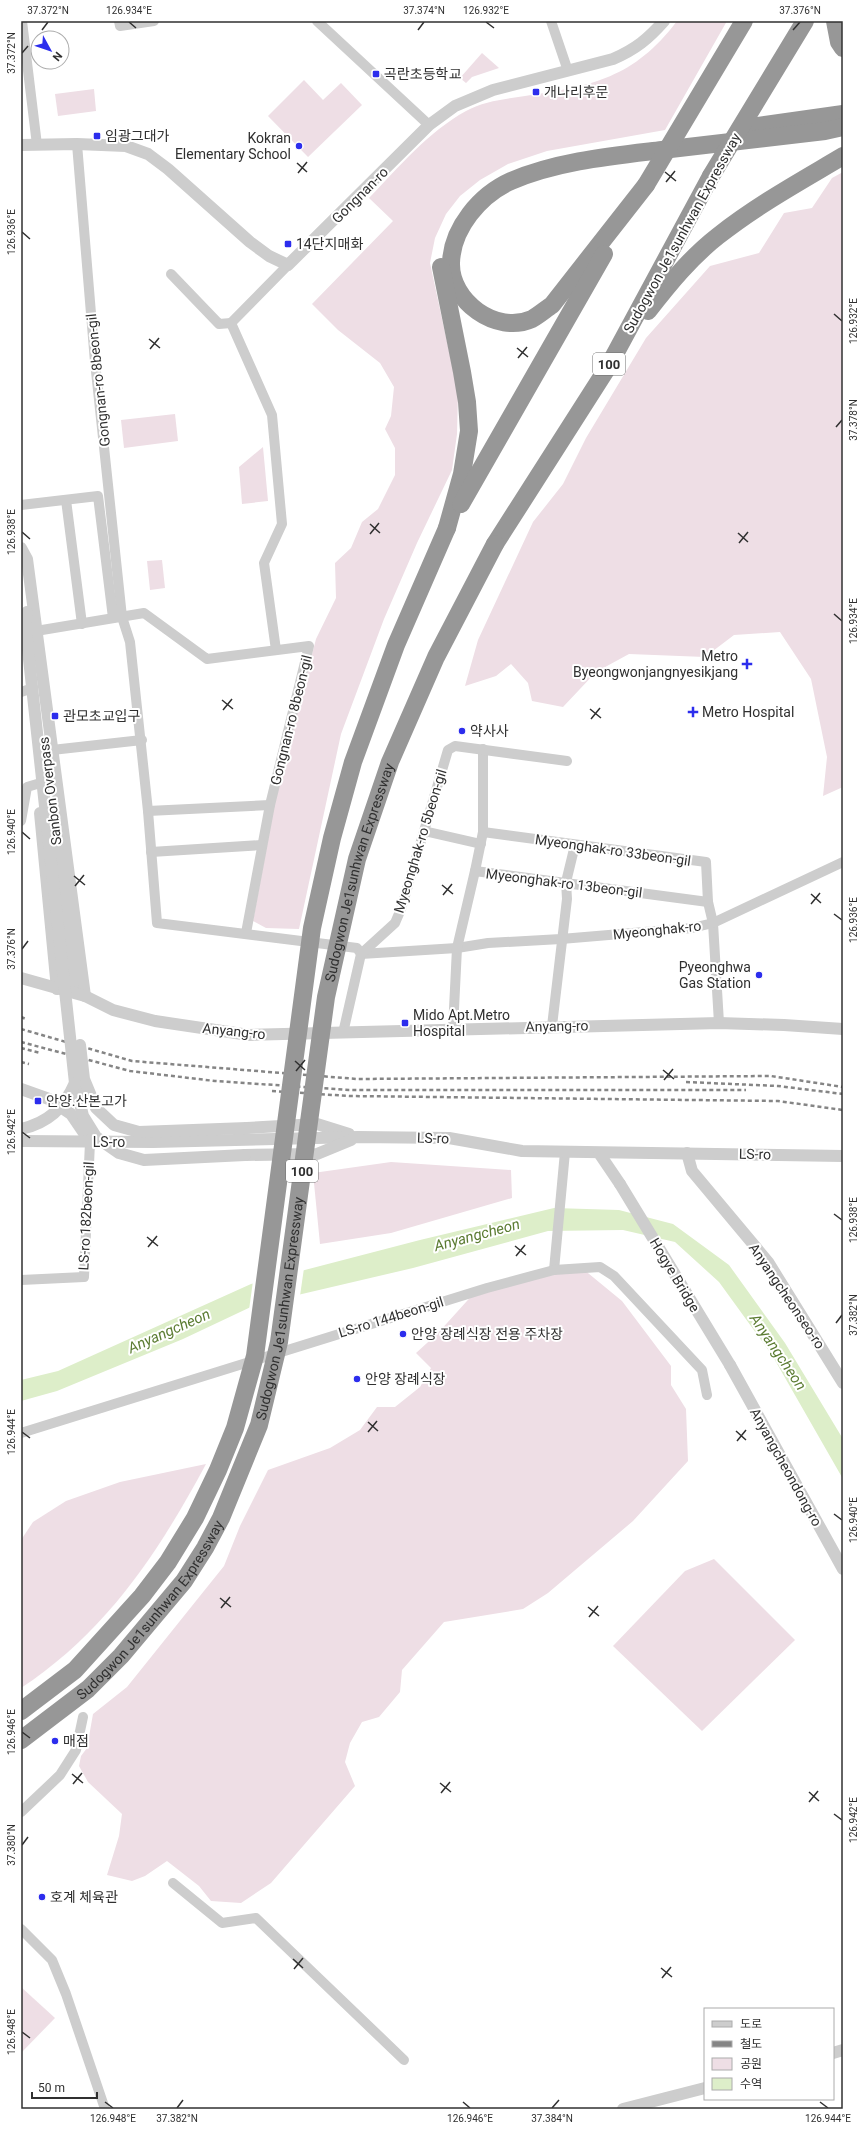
<svg xmlns="http://www.w3.org/2000/svg" width="864" height="2130" font-family="Roboto,'Noto Sans KR',sans-serif">
  <rect width="100%" height="100%" fill="#fff"/>
  <g fill="#eedee5">
    <path d="M677,21H727L665,130L547,151L508,164L480,180L460,196L446,214L435,238L430,263L458,393L457,434L452,470L417,543L384,619L341,734L299,929L266,928L253,921L275,801L298,710L316,639L336,598L335,563L351,548L362,522L378,509L395,475V448L385,429L391,416L394,387L380,363L338,330L312,304L393,221L369,198C399,167 428,132 466,111C484,101 505,99 525,96C592,86 634,78 677,21Z"/>
    <path d="M482,53L499,68L472,77L466,83L460,78Z"/>
    <path d="M304,80L323,100L341,83L362,105L308,157L268,116Z"/>
    <path d="M94,89L96,111L58,116L55,94Z"/>
    <path d="M843,172V787L823,796L827,757L811,679L780,632L734,635L705,657L629,654L596,672L563,707L532,701L528,683L511,664L496,676L465,686L478,640L533,522L563,484L586,438L646,338L710,266L759,253L784,213L812,208L832,178Z"/>
    <path d="M175,414L178,441L124,448L121,420Z"/>
    <path d="M263,447L268,501L242,504L239,467Z"/>
    <path d="M162,560L165,588L150,590L147,561Z"/>
    <path d="M391,1162L511,1170L512,1198L391,1233L320,1244L313,1173Z"/>
    <path d="M577,1264L622,1301L671,1366V1385L686,1409L688,1461L633,1521L548,1593L523,1609L444,1622L402,1670L400,1692L379,1717L362,1722L350,1743L345,1762L355,1786L271,1883L241,1903L211,1901L199,1886L167,1861L145,1876L132,1881L107,1875L119,1836L122,1814L88,1782L79,1766L81,1756L87,1748L93,1714L127,1687L224,1566L240,1526L268,1470L330,1448L360,1430L377,1407H395L420,1387L431,1368L416,1353L438,1333L476,1291Z"/>
    <path d="M206,1464C158,1553 107,1631 21,1688V1540L33,1522L66,1501L120,1482Z"/>
    <path d="M714,1559L795,1640L702,1731L613,1646L685,1571Z"/>
    <path d="M21,1987L55,2018L21,2053Z"/>
  </g>
  <path fill="#ddeec9" d="M554,1208L619,1210L673,1224L729,1265L785,1343L843,1439V1479L772,1355L719,1282L675,1242L623,1230L548,1231L413,1268L255,1305L183,1339L57,1391L21,1401V1380L58,1371L251,1284L420,1240Z"/>
  <path fill="#fff" d="M304,1268L300,1296L249,1310L253,1281Z"/>
  <g fill="none" stroke-linecap="round" stroke-linejoin="round">
    <g stroke="#cdcdcd" stroke-width="10">
      <path d="M22,21L37,145"/>
      <path d="M119,21L120,26L154,21"/>
      <path d="M317,21L429,125"/>
      <path d="M551,21L568,71"/>
      <path d="M77,144L95,362L122,617L130,642L148,811"/>
      <path d="M171,274L219,324L231,323"/>
      <path d="M66,500L82,624"/>
      <path d="M21,505L98,496L113,618"/>
      <path d="M36,631L144,613L207,659L309,646L270,805L246,933"/>
      <path d="M276,650L264,563L282,524L272,415L231,323L288,265"/>
      <path d="M21,692L27,690"/>
      <path d="M52,750L142,740"/>
      <path d="M270,805L148,811L157,923L357,948L361,954L343,1033"/>
      <path d="M21,821L27,787L37,784"/>
      <path d="M424,831L481,844"/>
      <path d="M483,832L706,862L708,902L713,923L719,1023"/>
      <path d="M151,852L262,845"/>
      <path d="M475,871L483,832V749"/>
      <path d="M361,954L457,948L488,943L561,939L692,928L713,923L843,862"/>
      <path d="M361,954L395,923L401,909L448,750L455,746L567,761"/>
      <path d="M552,1026L567,899L566,882L575,845"/>
      <path d="M453,1029L457,948L475,871L708,902"/>
      <path d="M554,1270L565,1152"/>
      <path d="M21,1280L84,1277L90,1142"/>
      <path d="M21,1433L487,1288L554,1270L600,1267L614,1276L702,1370L707,1395"/>
      <path d="M21,1812L60,1775L76,1750L83,1717"/>
      <path d="M173,1883L222,1923L256,1918L404,2060"/>
      <path d="M21,1929L52,1960L66,1994L105,2109"/>
    </g>
    <g stroke="#cdcdcd" stroke-width="12">
      <path d="M21,145L77,144L126,146L148,154L168,169L250,242L269,256L288,265L429,125L455,106L493,90L613,59C636,49 648,39 664,21"/>
      <path d="M21,548L27,559L85,996"/>
      <path d="M40,813L57,989"/>
      <path d="M57,849L73,985"/>
      <path d="M21,978L85,996L113,1010L155,1021L249,1035L719,1023L784,1025L843,1029"/>
      <path d="M21,1089L49,1099L71,1114L90,1142"/>
      <path d="M247,1128L317,1124L349,1134"/>
      <path d="M21,1141L153,1142L358,1137L449,1138L522,1151L843,1156"/>
      <path d="M599,1153L620,1184"/>
      <path d="M687,1153L692,1171L768,1262L843,1383"/>
      <path d="M245,1155L317,1154L351,1140"/>
      <path d="M730,1365L843,1569"/>
      <path d="M833,2053L843,2050"/>
      <path d="M623,2109L705,2088"/>
    </g>
    <g stroke="#979797" stroke-width="18">
      <path d="M835,21L839,42L843,48"/>
      <path d="M751,127L843,114"/>
      <path d="M646,185L552,305C546,309 539,315 532,319C496,335 450,301 451,263C452,228 480,195 511,181C558,161 612,156 662,150C716,144 771,137 825,131L843,127"/>
      <path d="M441,267L462,372L467,402L469,431L462,474L447,528"/>
      <path d="M648,311C669,284 691,257 718,236C757,205 801,181 843,156"/>
      <path d="M461,504L604,254"/>
      <path d="M495,544L608,367L711,176"/>
    </g>
    <g stroke="#858585" stroke-width="2.5" stroke-dasharray="4 3" stroke-linecap="butt">
      <path d="M21,1017L26,1019"/>
      <path d="M21,1029L132,1061L357,1079L771,1076L843,1087"/>
      <path d="M21,1042L130,1071L215,1081L349,1090H746"/>
      <path d="M21,1048L40,1053"/>
      <path d="M21,1062L29,1064"/>
      <path d="M686,1082L778,1086L843,1094"/>
      <path d="M272,1091L349,1096L778,1101L843,1110"/>
    </g>
    <g stroke="#cdcdcd" stroke-width="12">
      <path d="M27,612L25,622L75,1083L83,1116L96,1137L119,1153L144,1160L245,1155"/>
      <path d="M80,1045L84,1079L96,1108L114,1125L139,1132L247,1128"/>
      <path d="M21,1129C48,1123 64,1108 75,1083"/>
      <path d="M620,1184L730,1365"/>
    </g>
    <g stroke="#979797" stroke-width="18">
      <path d="M711,176L805,21"/>
      <path d="M646,185L744,21"/>
      <path d="M21,1711L75,1670L142,1596L168,1562L195,1518L218,1470L235,1428L255,1356L312,928L332,838L353,762L396,645L447,528"/>
      <path id="s1" d="M21,1740L88,1689L121,1656L184,1581L205,1548L221,1518L259,1425L279,1342L326,997L357,859L390,762L436,657L495,544"/>
    </g>
  </g>
  <path fill="none" stroke="#303030" stroke-width="1.5" d="M129,22L136,28M486,22L494,28M42,30L48,22M418,30L424,22M793,30L800,22M22,53L28,46M297,163L307,172M665,172L676,181M298,173L307,162M666,182L675,171M22,232L30,239M834,314L842,321M149,339L160,348M517,348L528,357M150,349L159,338M518,358L527,347M836,427L842,420M370,524L380,533M22,532L30,539M738,533L748,542M370,534L379,523M739,543L748,532M834,614L842,621M222,700L233,709M590,709L601,718M223,710L232,699M591,719L600,708M22,832L30,839M74,876L85,885M442,885L453,894M75,886L84,875M811,894L821,903M443,895L452,884M811,904L820,893M834,914L842,920M22,949L28,941M295,1061L305,1070M663,1070L674,1079M296,1071L305,1060M664,1080L673,1069M22,1132L30,1138M834,1214L842,1220M147,1237L158,1246M515,1246L526,1255M148,1247L157,1236M516,1256L525,1245M836,1323L842,1315M368,1422L378,1431M736,1431L746,1440M22,1432L30,1438M368,1432L377,1421M737,1441L746,1430M834,1514L842,1520M220,1598L231,1607M588,1607L599,1616M221,1608L230,1597M589,1617L598,1606M22,1732L30,1738M72,1774L83,1783M440,1783L451,1792M73,1784L82,1773M809,1792L819,1801M441,1793L450,1782M809,1802L818,1791M834,1814L842,1820M22,1845L28,1837M293,1959L303,1968M661,1968L672,1977M294,1969L303,1958M662,1978L671,1967M22,2032L30,2038M105,2102L113,2108M463,2102L470,2108M820,2102L828,2108M177,2108L183,2100M552,2108L559,2100"/>
  <g fill="#2c2ded" stroke="#fff" stroke-width="1.5">
    <rect x="372" y="70" width="8" height="8" rx="2"/>
    <rect x="532" y="88" width="8" height="8" rx="2"/>
    <rect x="93" y="132" width="8" height="8" rx="2"/>
    <circle cx="299" cy="146" r="4"/>
    <rect x="284" y="240" width="8" height="8" rx="2"/>
    <path d="M745 658h4v4h4v4h-4v4h-4v-4h-4v-4h4z"/>
    <path d="M691 706h4v4h4v4h-4v4h-4v-4h-4v-4h4z"/>
    <rect x="51" y="712" width="8" height="8" rx="2"/>
    <circle cx="462" cy="731" r="4"/>
    <circle cx="759" cy="975" r="4"/>
    <rect x="401" y="1019" width="8" height="8" rx="2"/>
    <rect x="34" y="1097" width="8" height="8" rx="2"/>
    <circle cx="403" cy="1334" r="4"/>
    <circle cx="357" cy="1379" r="4"/>
    <circle cx="55" cy="1741" r="4"/>
    <circle cx="42" cy="1897" r="4"/>
  </g>
  <g text-anchor="middle" stroke-width="4" stroke-linejoin="round" paint-order="stroke">
    <g fill="#fff" stroke="#6e6e6e" stroke-width="1">
      <rect x="593" y="353" width="32" height="22" rx="3"/>
      <rect x="286" y="1160" width="32" height="22" rx="3"/>
    </g>
    <g font-size="13" font-weight="bold" fill="#303030">
      <text x="609" y="369">100</text>
      <text x="302" y="1176">100</text>
    </g>
    <g font-size="14" fill="#303030" stroke="#fff" text-anchor="start">
      <text x="384" y="79">곡란초등학교</text>
      <text x="544" y="97">개나리후문</text>
      <text x="105" y="141">임광그대가</text>
      <text x="291" y="143" text-anchor="end">Kokran<tspan x="291" dy="16">Elementary School</tspan></text>
      <text x="296" y="249">14단지매화</text>
      <text x="738" y="661" text-anchor="end">Metro<tspan x="738" dy="16">Byeongwonjangnyesikjang</tspan></text>
      <text x="702" y="717">Metro Hospital</text>
      <text x="63" y="721">관모초교입구</text>
      <text x="470" y="736">약사사</text>
      <text x="751" y="972" text-anchor="end">Pyeonghwa<tspan x="751" dy="16">Gas Station</tspan></text>
      <text x="413" y="1020">Mido Apt.Metro<tspan x="413" dy="16">Hospital</tspan></text>
      <text x="46" y="1106">안양.산본고가</text>
      <text x="411" y="1339">안양 장례식장 전용 주차장</text>
      <text x="365" y="1384">안양 장례식장</text>
      <text x="63" y="1746">매점</text>
      <text x="50" y="1902">호계 체육관</text>
    </g>
    <g font-size="14" fill="#303030" stroke="#fff">
      <text transform="translate(360 195) rotate(-45)" y="5">Gongnan-ro</text>
      <text transform="translate(682 233) rotate(-61)" y="5">Sudogwon Je1sunhwan Expressway</text>
      <text transform="translate(98 380) rotate(-96)" y="5">Gongnan-ro 8beon-gil</text>
      <text transform="translate(291 720) rotate(-76)" y="5">Gongnan-ro 8beon-gil</text>
      <text transform="translate(50 791) rotate(-97)" y="5">Sanbon Overpass</text>
      <text transform="translate(420 841) rotate(-73)" y="5">Myeonghak-ro 5beon-gil</text>
      <text transform="translate(613 850) rotate(8)" y="5">Myeonghak-ro 33beon-gil</text>
      <text dy="5" stroke="none"><textPath href="#s1" startOffset="965">Sudogwon Je1sunhwan Expressway</textPath></text>
      <text transform="translate(564 883) rotate(7)" y="5">Myeonghak-ro 13beon-gil</text>
      <text transform="translate(657 930) rotate(-6)" y="5">Myeonghak-ro</text>
      <text transform="translate(557 1026) rotate(-1)" y="5">Anyang-ro</text>
      <text transform="translate(234 1031) rotate(6)" y="5">Anyang-ro</text>
      <text transform="translate(433 1138) rotate(2)" y="5">LS-ro</text>
      <text x="109" y="1147">LS-ro</text>
      <text transform="translate(755 1154) rotate(1)" y="5">LS-ro</text>
      <text transform="translate(86 1216) rotate(-87)" y="5">LS-ro 182beon-gil</text>
      <text transform="translate(675 1275) rotate(59)" y="5">Hogye Bridge</text>
      <text transform="translate(787 1296) rotate(56)" y="5">Anyangcheonseo-ro</text>
      <text dy="5" stroke="none"><textPath href="#s1" startOffset="521">Sudogwon Je1sunhwan Expressway</textPath></text>
      <text transform="translate(391 1317) rotate(-17)" y="5">LS-ro 144beon-gil</text>
      <text transform="translate(786 1467) rotate(61)" y="5">Anyangcheondong-ro</text>
      <text dy="5" stroke="none"><textPath href="#s1" startOffset="185">Sudogwon Je1sunhwan Expressway</textPath></text>
    </g>
    <g font-size="15" font-style="italic" fill="#5b7c32" stroke="#fff">
      <text transform="translate(477 1235) rotate(-15)" y="5">Anyangcheon</text>
      <text transform="translate(169 1331) rotate(-24)" y="5">Anyangcheon</text>
      <text transform="translate(778 1352) rotate(56)" y="5">Anyangcheon</text>
    </g>
  </g>
  <rect width="864" height="2130" fill="none" stroke="#ffffff" stroke-width="44"/>
  <rect x="704" y="2008" width="130" height="92" fill="#ffffff" stroke="#acacac"/>
  <rect x="712" y="2021" width="20" height="6" fill="#cdcdcd" stroke="#acacac"/>
  <text x="740" y="2028" font-size="12" fill="#303030">도로</text>
  <rect x="712" y="2041" width="20" height="6" fill="#858585" stroke="#acacac"/>
  <text x="740" y="2048" font-size="12" fill="#303030">철도</text>
  <rect x="712" y="2058" width="20" height="12" fill="#eedee5" stroke="#acacac"/>
  <text x="740" y="2068" font-size="12" fill="#303030">공원</text>
  <rect x="712" y="2078" width="20" height="12" fill="#ddeec9" stroke="#acacac"/>
  <text x="740" y="2088" font-size="12" fill="#303030">수역</text>
  <g transform="translate(50 50) rotate(130)"><circle r="19" fill="#ffffff" stroke="#acacac"/>
  <path d="M0-3L7 15L0 10L-7 15Z" fill="#2c2ded"/>
  <text y="-6" font-size="11" font-weight="bold" text-anchor="middle" fill="#303030">N</text>
  </g>
  <path d="M32 2092v6h65v-6" fill="none" stroke="#303030" stroke-width="2"/>
  <text x="38" y="2092" font-size="12" fill="#303030" stroke="#ffffff" stroke-width="3" paint-order="stroke">50 m</text>
  <rect x="22" y="22" width="820" height="2086" fill="none" stroke="#303030" stroke-width="1.5"/>
  <g font-size="10" text-anchor="middle" fill="#303030">
    <text x="48" y="14">37.372°N</text>
    <text x="129" y="14">126.934°E</text>
    <text x="424" y="14">37.374°N</text>
    <text x="486" y="14">126.932°E</text>
    <text x="800" y="14">37.376°N</text>
    <text transform="translate(11 53) rotate(-90)" y="4">37.372°N</text>
    <text transform="translate(11 232) rotate(-90)" y="4">126.936°E</text>
    <text transform="translate(853 321) rotate(-90)" y="4">126.932°E</text>
    <text transform="translate(853 420) rotate(-90)" y="4">37.378°N</text>
    <text transform="translate(11 532) rotate(-90)" y="4">126.938°E</text>
    <text transform="translate(853 621) rotate(-90)" y="4">126.934°E</text>
    <text transform="translate(11 832) rotate(-90)" y="4">126.940°E</text>
    <text transform="translate(853 920) rotate(-90)" y="4">126.936°E</text>
    <text transform="translate(11 949) rotate(-90)" y="4">37.376°N</text>
    <text transform="translate(11 1132) rotate(-90)" y="4">126.942°E</text>
    <text transform="translate(853 1220) rotate(-90)" y="4">126.938°E</text>
    <text transform="translate(853 1315) rotate(-90)" y="4">37.382°N</text>
    <text transform="translate(11 1432) rotate(-90)" y="4">126.944°E</text>
    <text transform="translate(853 1520) rotate(-90)" y="4">126.940°E</text>
    <text transform="translate(11 1732) rotate(-90)" y="4">126.946°E</text>
    <text transform="translate(853 1820) rotate(-90)" y="4">126.942°E</text>
    <text transform="translate(11 1845) rotate(-90)" y="4">37.380°N</text>
    <text transform="translate(11 2032) rotate(-90)" y="4">126.948°E</text>
    <text x="113" y="2122">126.948°E</text>
    <text x="177" y="2122">37.382°N</text>
    <text x="470" y="2122">126.946°E</text>
    <text x="552" y="2122">37.384°N</text>
    <text x="828" y="2122">126.944°E</text>
  </g>
</svg>
